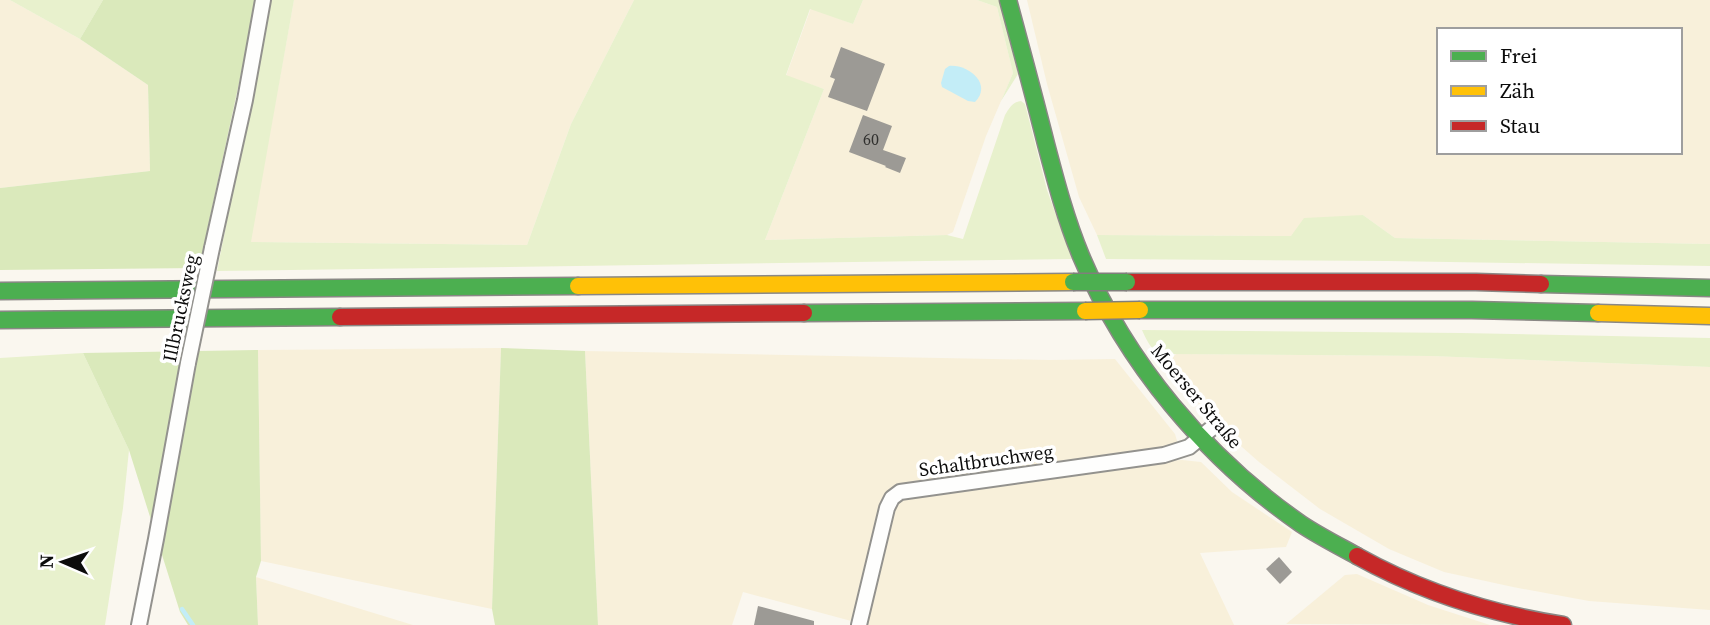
<svg xmlns="http://www.w3.org/2000/svg" width="1710" height="625" font-family="'Source Serif 4',serif">
  <rect width="100%" height="100%" fill="#faf7ef"/>
  <g fill="#f8f0da" fill-rule="evenodd">
    <path d="M0,0H10L80,39L148,85L150,171L0,188Z"/>
    <path d="M294,0H634L571,124L527,245L250,242Z"/>
    <path d="M863,0H977L997,7L1013,73L986,136L953,232L947,235L765,240L824,89L786,76L811,8L853,24Z"/>
    <path d="M1027,0H1710V244L1395,238L1363,215L1291,236L1097,235L1079,197L1047,84ZM1439,30H1680V152H1439Z"/>
    <path d="M501,348L492,609L261,561L258,350Z"/>
    <path d="M585,351L1049,360L1115,359L1175,434L1178,444L1169,450L901,487L888,492L885,499L855,622L743,592L732,625H598Z"/>
    <path d="M1176,354L1431,356L1710,367V610L1589,601L1513,587L1444,572L1389,549L1320,509L1259,462L1217,425L1180,382L1170,366L1172,358Z"/>
    <path d="M1182,460L1201,462L1232,492L1292,532L1286,547L1200,553L1234,625H863L892,510L900,499L1147,462Z"/>
    <path d="M1357,574L1428,605L1490,625L1286,624L1345,575Z"/>
    <path d="M256,577L413,625H258Z"/>
  </g>
  <g fill="#e8f1cd">
    <path d="M10,0H103L80,39Z"/>
    <path d="M271,0H294L251,242L527,245L571,124L634,0H863L853,24L810,9L786,75L824,89L765,240L947,235L963,239L1005,115C1009,109 1012,102 1021,101L1025,104L1047,190L1072,259L217,271Z"/>
    <path d="M977,0H999L1018,74L1001,101L1013,73L997,7Z"/>
    <path d="M1363,215L1395,238L1710,244V266L1388,261L1106,259L1097,235L1291,236L1304,218Z"/>
    <path d="M1142,330L1461,333L1710,338V367L1431,356L1160,354C1151,350 1146,339 1142,330Z"/>
    <path d="M83,353L129,450L123,508L105,625H0V358Z"/>
  </g>
  <g fill="#dae9bb">
    <path d="M103,0H256L244,60L199,268L0,270V188L150,171L148,85L80,39Z"/>
    <path d="M501,348L585,351L598,625H495L492,609Z"/>
    <path d="M258,350L261,561L256,577L258,625H188L180,612L129,450L83,353Z"/>
  </g>
  <path fill="#c3edf7" d="M949,66C968,64 993,84 975,102L968,101L942,87L941,83L945,69Z"/>
  <g fill="none" stroke-linecap="round" stroke-linejoin="round">
    <path stroke="#c3edf7" stroke-width="4.5" d="M182,609L193,625"/>
  </g>
  <g fill="#9c9a95">
    <path d="M841,47L885,64L867,111L828,97L835,79L830,77Z"/>
    <path d="M863,115L892,126L883,150L906,158L900,173L885,167L886,166L849,152Z"/>
    <path d="M1279,557L1292,572L1280,584L1266,569Z"/>
    <path d="M758,606L814,621V625H754Z"/>
  </g>
  <g fill="none" stroke-linecap="round" stroke-linejoin="round">
    <defs>
      <g id="street">
        <path d="M212,248L245,100L263,0"/>
        <path d="M139,625L156,539L188,363"/>
        <path d="M859,625L887,508L892,498L900,492L1164,455L1189,447L1212,428"/>
      </g>
      <g id="fast">
        <path d="M1008,0C1021,48 1034,96 1046,144C1056,182 1066,220 1081,256C1126,363 1206,458 1301,524C1319,536 1339,546 1357,556"/>
        <path d="M1541,284L1710,288"/>
        <path d="M0,291L578,286"/>
        <path d="M1140,310H1472L1598,313"/>
        <path d="M804,313L1085,311"/>
        <path d="M0,320L340,317"/>
      </g>
      <g id="slow">
        <path d="M578,286L1073,282"/>
        <path d="M1598,313L1710,316"/>
      </g>
      <g id="jam">
        <path d="M1127,282H1476L1541,284"/>
        <path d="M340,317L804,313"/>
        <path d="M1357,556C1420,591 1492,614 1563,625"/>
      </g>
    </defs>
    <use href="#street" stroke="#93928e" stroke-width="18"/>
    <use href="#fast" stroke="#8a8885" stroke-width="19"/>
    <use href="#slow" stroke="#8a8885" stroke-width="19"/>
    <use href="#jam" stroke="#8a8885" stroke-width="19"/>
    <use href="#street" stroke="#fefefd" stroke-width="14"/>
    <use href="#fast" stroke="#4caf50" stroke-width="16"/>
    <use href="#slow" stroke="#ffc107" stroke-width="16"/>
    <use href="#jam" stroke="#c62828" stroke-width="16"/>
    <defs>
      <path id="street-bridge" d="M188,363L212,248"/>
      <path id="fast-bridge" d="M1073,282H1127"/>
      <path id="slow-bridge" d="M1085,311L1140,310"/>
    </defs>
    <use href="#street-bridge" stroke="#93928e" stroke-width="18" stroke-linecap="butt"/>
    <use href="#fast-bridge" stroke="#807f7c" stroke-width="19" stroke-linecap="butt"/>
    <use href="#slow-bridge" stroke="#807f7c" stroke-width="19" stroke-linecap="butt"/>
    <use href="#street-bridge" stroke="#fefefd" stroke-width="14"/>
    <use href="#fast-bridge" stroke="#4caf50" stroke-width="16"/>
    <use href="#slow-bridge" stroke="#ffc107" stroke-width="16"/>
  </g>
  <g text-anchor="middle" stroke-width="7" stroke-linejoin="round" paint-order="stroke">
    <g font-size="16" fill="#30302e">
      <text x="871" y="145">60</text>
    </g>
    <g font-size="19" fill="#0c0c0c" stroke="#fff">
      <text transform="translate(180 308) rotate(-78)" y="7">Illbrucksweg</text>
      <text transform="translate(1197 396) rotate(50)" y="7">Moerser Straße</text>
      <text transform="translate(986 460) rotate(-8)" y="7">Schaltbruchweg</text>
    </g>
  </g>
  <rect x="1437" y="28" width="245" height="126" fill="#ffffff" stroke="#9e9e9e" stroke-width="2"/>
  <rect x="1451" y="51" width="35" height="10" fill="#4caf50" stroke="#9e9e9e" stroke-width="2"/>
  <text x="1500" y="63" font-size="21" fill="#0c0c0c">Frei</text>
  <rect x="1451" y="86" width="35" height="10" fill="#ffc107" stroke="#9e9e9e" stroke-width="2"/>
  <text x="1500" y="98" font-size="21" fill="#0c0c0c">Zäh</text>
  <rect x="1451" y="121" width="35" height="10" fill="#c62828" stroke="#9e9e9e" stroke-width="2"/>
  <text x="1500" y="133" font-size="21" fill="#0c0c0c">Stau</text>
  <g transform="translate(63 562) rotate(272)" stroke="#ffffff" stroke-width="5" paint-order="stroke">
  <path d="M0-5L12 26L0 18L-12 26Z" fill="#0c0c0c"/>
  <text y="-10" font-size="19" font-weight="bold" text-anchor="middle" fill="#0c0c0c">N</text>
  </g>
</svg>
